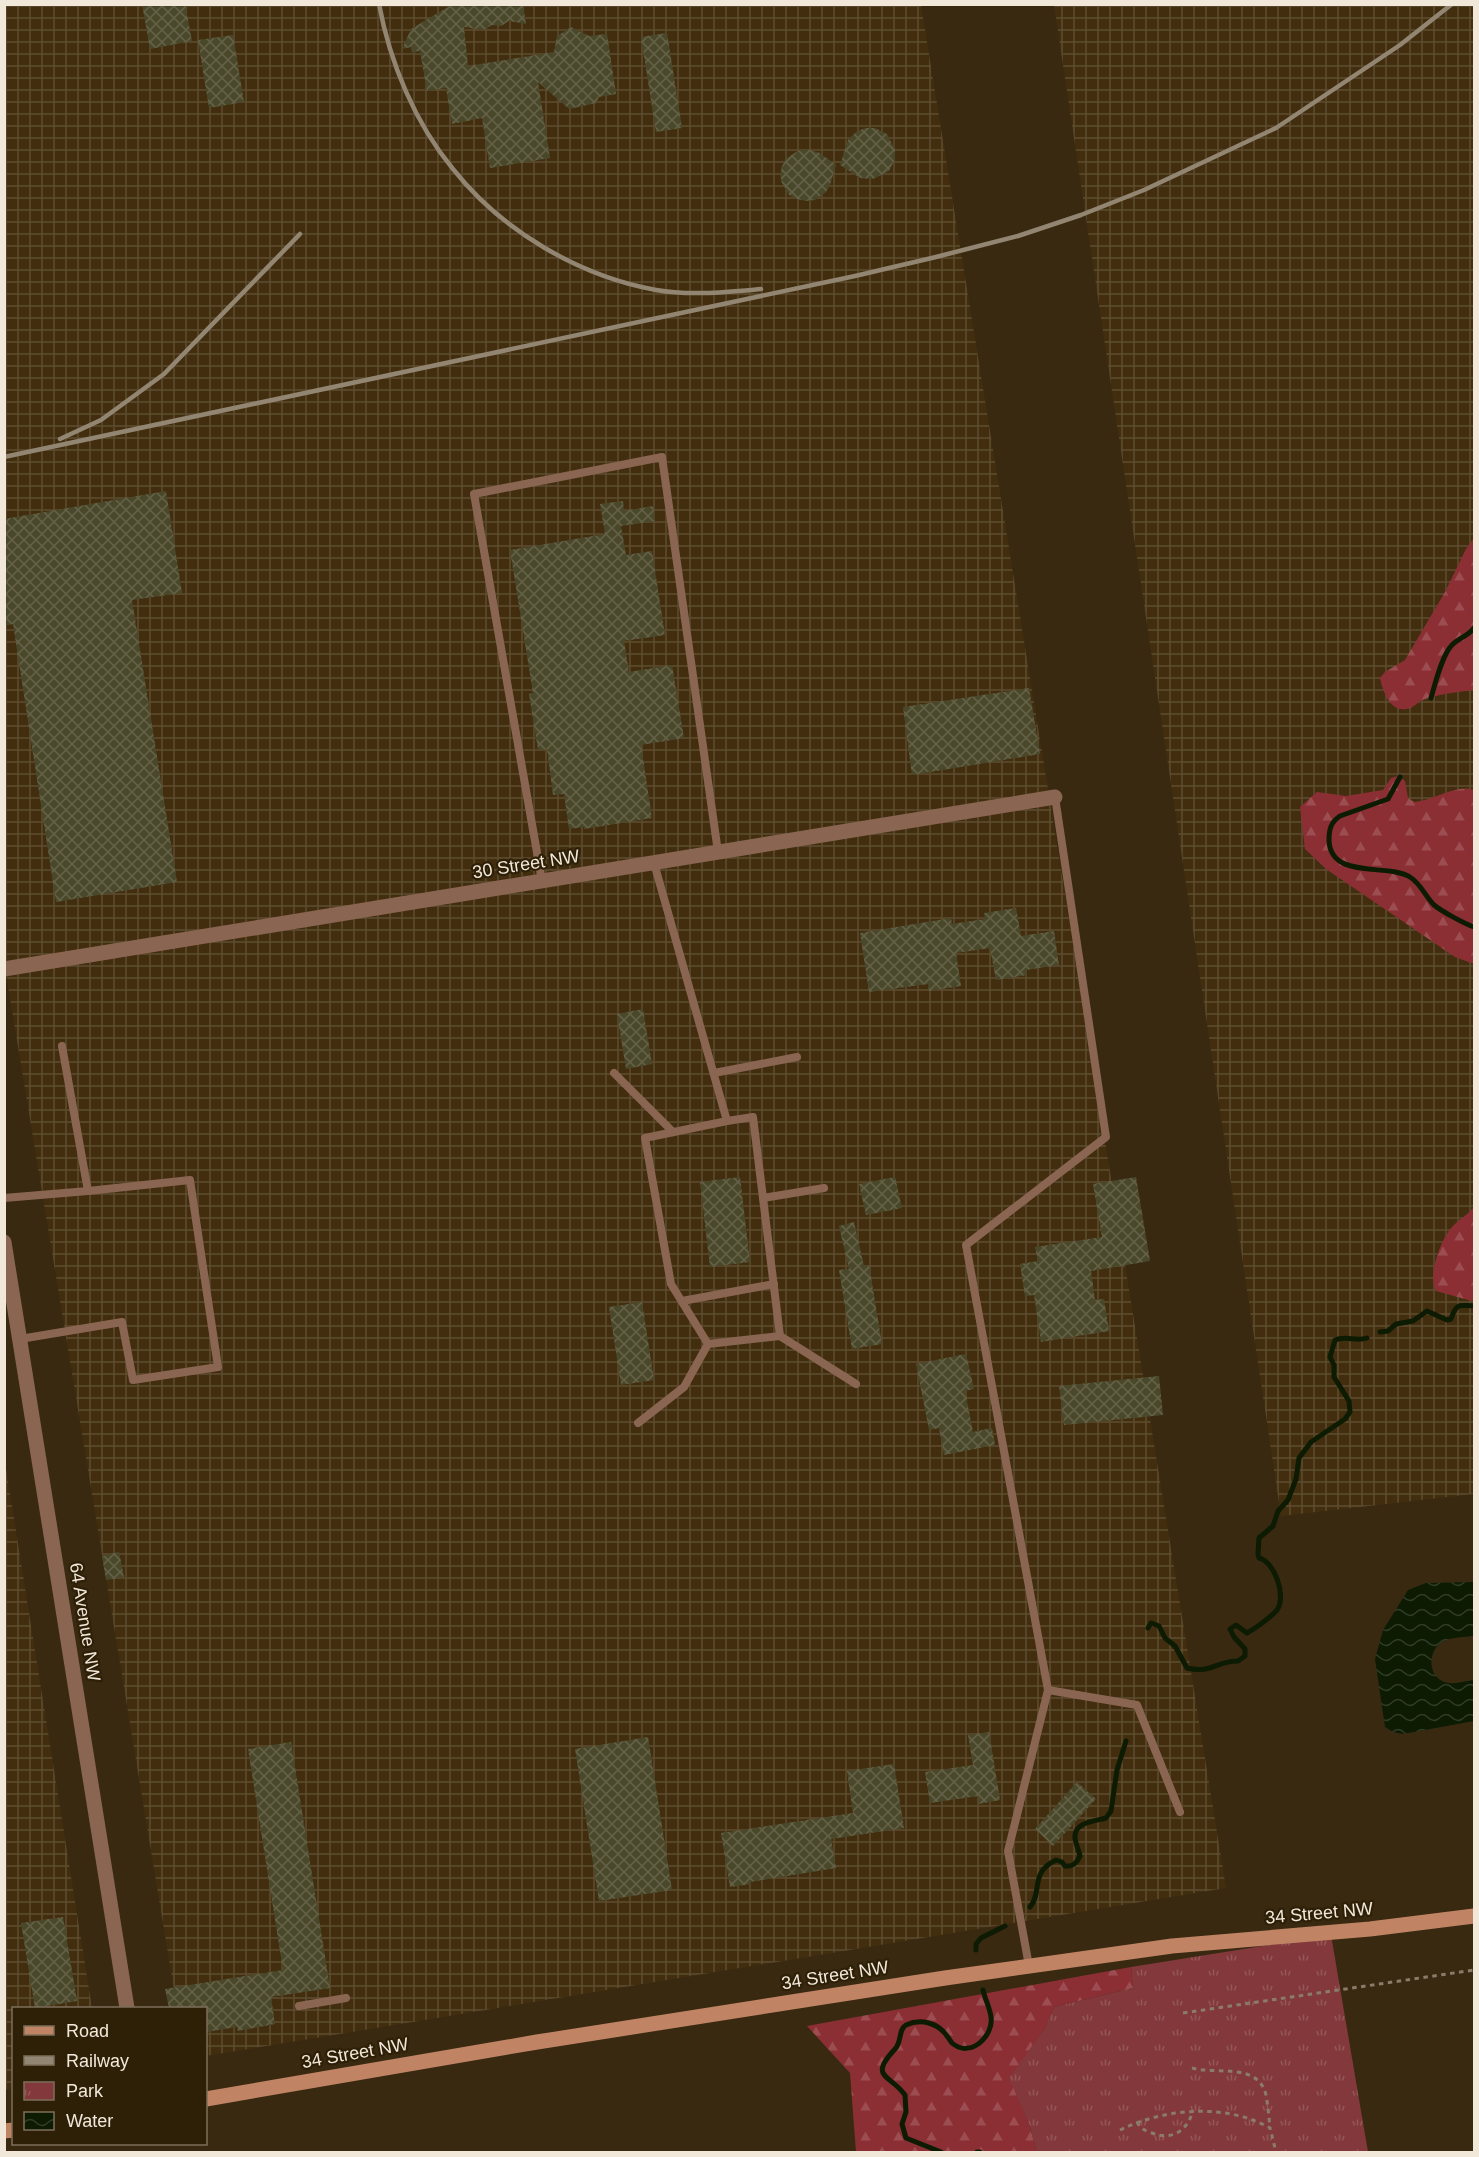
<svg xmlns="http://www.w3.org/2000/svg" width="1479" height="2157" font-family="Arial,sans-serif">
  <defs>
    <pattern id="industrial-grid" width="8" height="8" patternUnits="userSpaceOnUse" patternTransform="scale(1.5)"><rect width="8" height="8" fill="#422e0e"/><path d="M0 4h8M4 0v8" fill="none" stroke="#5e4c30"/></pattern>
    <pattern id="forest-firs" width="22" height="20" patternUnits="userSpaceOnUse" patternTransform="scale(1.5)"><rect width="22" height="20" fill="#8b2f34"/><path d="M5 1l3.5 6h-7zM16 11l3.5 6h-7z" fill="#9c4d51"/></pattern>
    <pattern id="park-tufts" width="24" height="20" patternUnits="userSpaceOnUse" patternTransform="scale(1.5)"><rect width="24" height="20" fill="#83393b"/><path d="M3 7l-1-3M5 7V3M7 7l1-3M15 17l-1-3M17 17v-4M19 17l1-3" fill="none" stroke="#955657"/></pattern>
    <pattern id="water-waves" width="16" height="10" patternUnits="userSpaceOnUse" patternTransform="scale(1.5)"><rect width="16" height="10" fill="#0d1b03"/><path d="M0 5q4-4 8 0t8 0" fill="none" stroke="#313c27"/></pattern>
    <pattern id="building-cross-hatch" width="8" height="8" patternUnits="userSpaceOnUse" patternTransform="scale(1.5)"><rect width="8" height="8" fill="#4a482b"/><path d="M0 0l8 8M0 8l8-8" fill="none" stroke="#656249"/></pattern>
  </defs>
  <rect width="100%" height="100%" fill="#392911"/>
  <g fill="url(#industrial-grid)">
    <path d="M4,5H921L1226,1888L206,2056V2008H177L5,968Z"/>
    <path d="M1054,5H1474V1494L1281,1516Z"/>
    <path d="M4,1456L92,2008H14L13,2088L5,2090Z"/>
  </g>
  <g fill="url(#forest-firs)">
    <path d="M1474,538V690C1458,692 1438,694 1422,700C1418,702 1414,707 1410,708C1391,715 1383,692 1380,678L1385,672L1405,660L1445,592L1466,549Z"/>
    <path d="M1398,776L1405,781L1408,798L1414,802C1431,801 1459,783 1474,790V964L1455,957L1326,869L1305,849L1300,807L1317,792L1346,796L1383,790L1391,778Z"/>
    <path d="M1474,1207V1300L1472,1301L1436,1291C1427,1276 1441,1239 1452,1227C1459,1219 1468,1215 1474,1207Z"/>
    <path d="M1131,1967L1133,1988L1054,2007L1045,2028L1010,2078L1029,2124L1037,2152H856L850,2073L807,2026Z"/>
  </g>
  <path fill="url(#park-tufts)" d="M1331,1935L1368,2152H1037L1029,2124L1009,2078L1045,2028L1054,2007L1133,1988L1131,1967Z"/>
  <path fill="url(#water-waves)" d="M1474,1582V1636C1465,1637 1451,1637 1442,1642C1429,1650 1427,1673 1442,1681C1452,1686 1464,1681 1474,1680V1721L1403,1734L1393,1732L1385,1727L1375,1659L1383,1630L1408,1590L1426,1583Z"/>
  <g fill="none" stroke-linecap="round" stroke-linejoin="round">
    <g stroke="#0d1b03" stroke-width="5">
      <path d="M1431,698C1435,684 1442,655 1452,645C1459,638 1468,636 1474,628"/>
      <path d="M1400,777L1388,799L1340,816C1331,822 1329,829 1329,840C1330,880 1388,863 1410,877C1421,884 1425,896 1434,905C1441,911 1465,924 1474,927"/>
      <path d="M1380,1332L1388,1331L1396,1324L1413,1321L1427,1311L1447,1320L1451,1319C1457,1301 1460,1306 1474,1306"/>
      <path d="M1148,1628L1151,1623L1159,1626L1165,1638L1175,1646L1187,1668C1211,1674 1216,1661 1238,1661L1245,1656V1649L1234,1637L1230,1629L1236,1625L1247,1633C1256,1628 1271,1617 1277,1610C1287,1596 1274,1561 1259,1558L1258,1554L1259,1538L1273,1526L1278,1511L1288,1500L1296,1479L1299,1458L1311,1442L1345,1419L1350,1412L1349,1401L1334,1377V1365L1330,1357L1335,1340C1346,1335 1356,1342 1367,1338"/>
      <path d="M1030,1907C1043,1892 1029,1873 1056,1860L1062,1862L1065,1866C1073,1867 1077,1863 1080,1856C1079,1850 1075,1843 1075,1837C1074,1822 1096,1821 1106,1818L1111,1811L1117,1770L1126,1741"/>
      <path d="M976,1950V1944L981,1938L1005,1926"/>
      <path d="M941,2152L906,2138L902,2124L906,2112L905,2095C890,2074 868,2078 895,2049C902,2042 898,2030 906,2025C921,2018 938,2023 947,2036C949,2038 950,2041 952,2043C970,2059 994,2036 991,2017C990,2008 985,1999 983,1990"/>
      <path d="M977,2152H980"/>
    </g>
  </g>
  <g fill="url(#building-cross-hatch)">
    <path d="M142,4H185L192,41L150,49Z"/>
    <path d="M453,4H523L526,24L509,21L501,26L492,25L483,30L464,27L468,66L554,52L557,36L571,27L589,36L607,34L616,94L599,97L596,103L569,109L538,82L550,158L490,168L482,118L452,124L446,88L427,91L420,51L412,52L411,47L402,49L411,29Z"/>
    <path d="M667,33L682,128L656,132L641,37Z"/>
    <path d="M233,35L244,102L209,108L198,40Z"/>
    <path d="M866,128H875L887,134L895,150V159L889,171L873,179L860,178L840,165L848,140L857,131Z"/>
    <path d="M807,149L820,153L836,165L830,185L826,192L815,200L806,201L797,199L789,195L782,183L780,175L782,166L787,158L798,151Z"/>
    <path d="M166,491L182,593L132,600L177,882L56,902L13,624L4,626V519Z"/>
    <path d="M623,501L624,511L653,506L655,521L621,526L626,555L652,551L665,635L624,641L629,672L672,665L684,738L641,745L652,818L584,829V827L569,829L564,794L553,795L547,749L538,750L529,694L533,693L510,550L605,534L600,504Z"/>
    <path d="M1029,688L1040,754L912,775L903,707Z"/>
    <path d="M1016,908L1021,936L1054,931L1059,965L1026,970L1027,975L996,980L990,948L956,953L961,986L929,991L928,984L869,992L860,933L951,918L952,924L985,919L984,913Z"/>
    <path d="M643,1009L652,1064L626,1069L617,1014Z"/>
    <path d="M740,1177L750,1262L710,1267L700,1182Z"/>
    <path d="M895,1177L902,1208L866,1215L859,1184Z"/>
    <path d="M1136,1177L1150,1261L1091,1271L1095,1300L1104,1299L1109,1331L1041,1342L1034,1295L1025,1296L1020,1264L1038,1261L1035,1247L1102,1237L1093,1184Z"/>
    <path d="M854,1222L864,1266L869,1265L882,1344L852,1349L839,1270L849,1269L839,1226Z"/>
    <path d="M642,1302L654,1380L621,1385L609,1307Z"/>
    <path d="M966,1354L974,1389L965,1391L973,1432L992,1428L995,1445L944,1455L939,1428L929,1430L916,1364Z"/>
    <path d="M1159,1376L1163,1415L1064,1425L1059,1386Z"/>
    <path d="M119,1552L124,1577L106,1580L102,1556Z"/>
    <path d="M989,1732L1000,1800L979,1804L978,1796L930,1803L925,1772L973,1765L968,1735Z"/>
    <path d="M648,1737L672,1890L599,1901L575,1749Z"/>
    <path d="M291,1742L330,1988L271,1997L275,2024L238,2031L237,2027L206,2032V2008H169L165,1989L283,1970L248,1749Z"/>
    <path d="M894,1764L904,1828L831,1839L836,1868L750,1882L751,1884L730,1887L721,1833L853,1813L847,1771Z"/>
    <path d="M1077,1782L1096,1799L1053,1846L1035,1829Z"/>
    <path d="M63,1917L77,2001L35,2008L21,1923Z"/>
  </g>
  <g fill="none" stroke-linecap="round" stroke-linejoin="round">
    <g stroke="#8a7c69" stroke-width="3" stroke-dasharray="4.5 4.5" stroke-linecap="butt">
      <path d="M1183,2013L1474,1970"/>
      <path d="M1192,2068C1217,2075 1258,2062 1266,2095C1268,2106 1269,2117 1270,2128"/>
      <path d="M1137,2122C1140,2128 1145,2131 1152,2133C1172,2141 1187,2131 1193,2111"/>
      <path d="M1120,2130C1165,2108 1226,2103 1270,2128L1276,2152"/>
    </g>
    <g stroke="#8a6552" stroke-width="8">
      <path d="M542,881L474,494L662,457L718,852"/>
      <path d="M614,1073L673,1132"/>
      <path d="M714,1073L797,1057"/>
      <path d="M727,1121L753,1117L780,1336"/>
      <path d="M4,1198L88,1191"/>
      <path d="M763,1198L824,1188"/>
      <path d="M682,1301L774,1284"/>
      <path d="M20,1339L122,1322L133,1380L218,1367L190,1180L88,1191L62,1046"/>
      <path d="M708,1344L780,1336L856,1384"/>
      <path d="M638,1423L684,1387L708,1344L671,1284L645,1138L727,1121L654,863"/>
      <path d="M1048,1690L966,1245L1106,1137L1055,797"/>
      <path d="M1029,1966L1008,1851L1048,1690L1137,1705L1180,1812"/>
      <path d="M299,2006L346,1998"/>
    </g>
    <g stroke="#8a6552" stroke-width="15">
      <path d="M4,969L1055,797"/>
      <path d="M4,1242L127,2008"/>
    </g>
    <g stroke="#c08465" stroke-width="15">
      <path d="M206,2099L537,2042L945,1978L1172,1946L1370,1929L1474,1916"/>
      <path d="M4,2131L14,2130"/>
    </g>
    <g stroke="#928572" stroke-width="4.5">
      <path d="M379,4C390,63 415,123 453,169C502,231 579,276 656,290C690,296 727,292 761,289"/>
      <path d="M60,439L101,420L164,374L300,234"/>
      <path d="M4,457L855,276L936,257L1018,236L1081,215L1144,190L1276,128L1400,45L1452,4"/>
    </g>
  </g>
  <g text-anchor="middle" stroke-width="4.5" stroke-linejoin="round" paint-order="stroke">
    <g font-size="18" fill="#f2e8da" stroke="#2e1f07">
      <text transform="translate(526 864) rotate(-9)" y="6">30 Street NW</text>
      <text transform="translate(85 1622) rotate(81)" y="6">64 Avenue NW</text>
      <text transform="translate(1319 1913) rotate(-5)" y="6">34 Street NW</text>
      <text transform="translate(835 1975) rotate(-9)" y="6">34 Street NW</text>
      <text transform="translate(355 2053) rotate(-10)" y="6">34 Street NW</text>
    </g>
  </g>
  <rect width="1479" height="2157" fill="none" stroke="#f2e8da" stroke-width="12"/>
  <rect x="12" y="2007" width="195" height="138" fill="#2e1f07" stroke="#7c6f5b" stroke-width="1.5"/>
  <rect x="24" y="2026" width="30" height="9" fill="#c08465" stroke="#7c6f5b" stroke-width="1.5"/>
  <text x="66" y="2037" font-size="18" fill="#f2e8da">Road</text>
  <rect x="24" y="2056" width="30" height="9" fill="#928572" stroke="#7c6f5b" stroke-width="1.5"/>
  <text x="66" y="2067" font-size="18" fill="#f2e8da">Railway</text>
  <rect x="24" y="2082" width="30" height="18" fill="url(#park-tufts)" stroke="#7c6f5b" stroke-width="1.5"/>
  <text x="66" y="2097" font-size="18" fill="#f2e8da">Park</text>
  <rect x="24" y="2112" width="30" height="18" fill="url(#water-waves)" stroke="#7c6f5b" stroke-width="1.5"/>
  <text x="66" y="2127" font-size="18" fill="#f2e8da">Water</text>
</svg>
